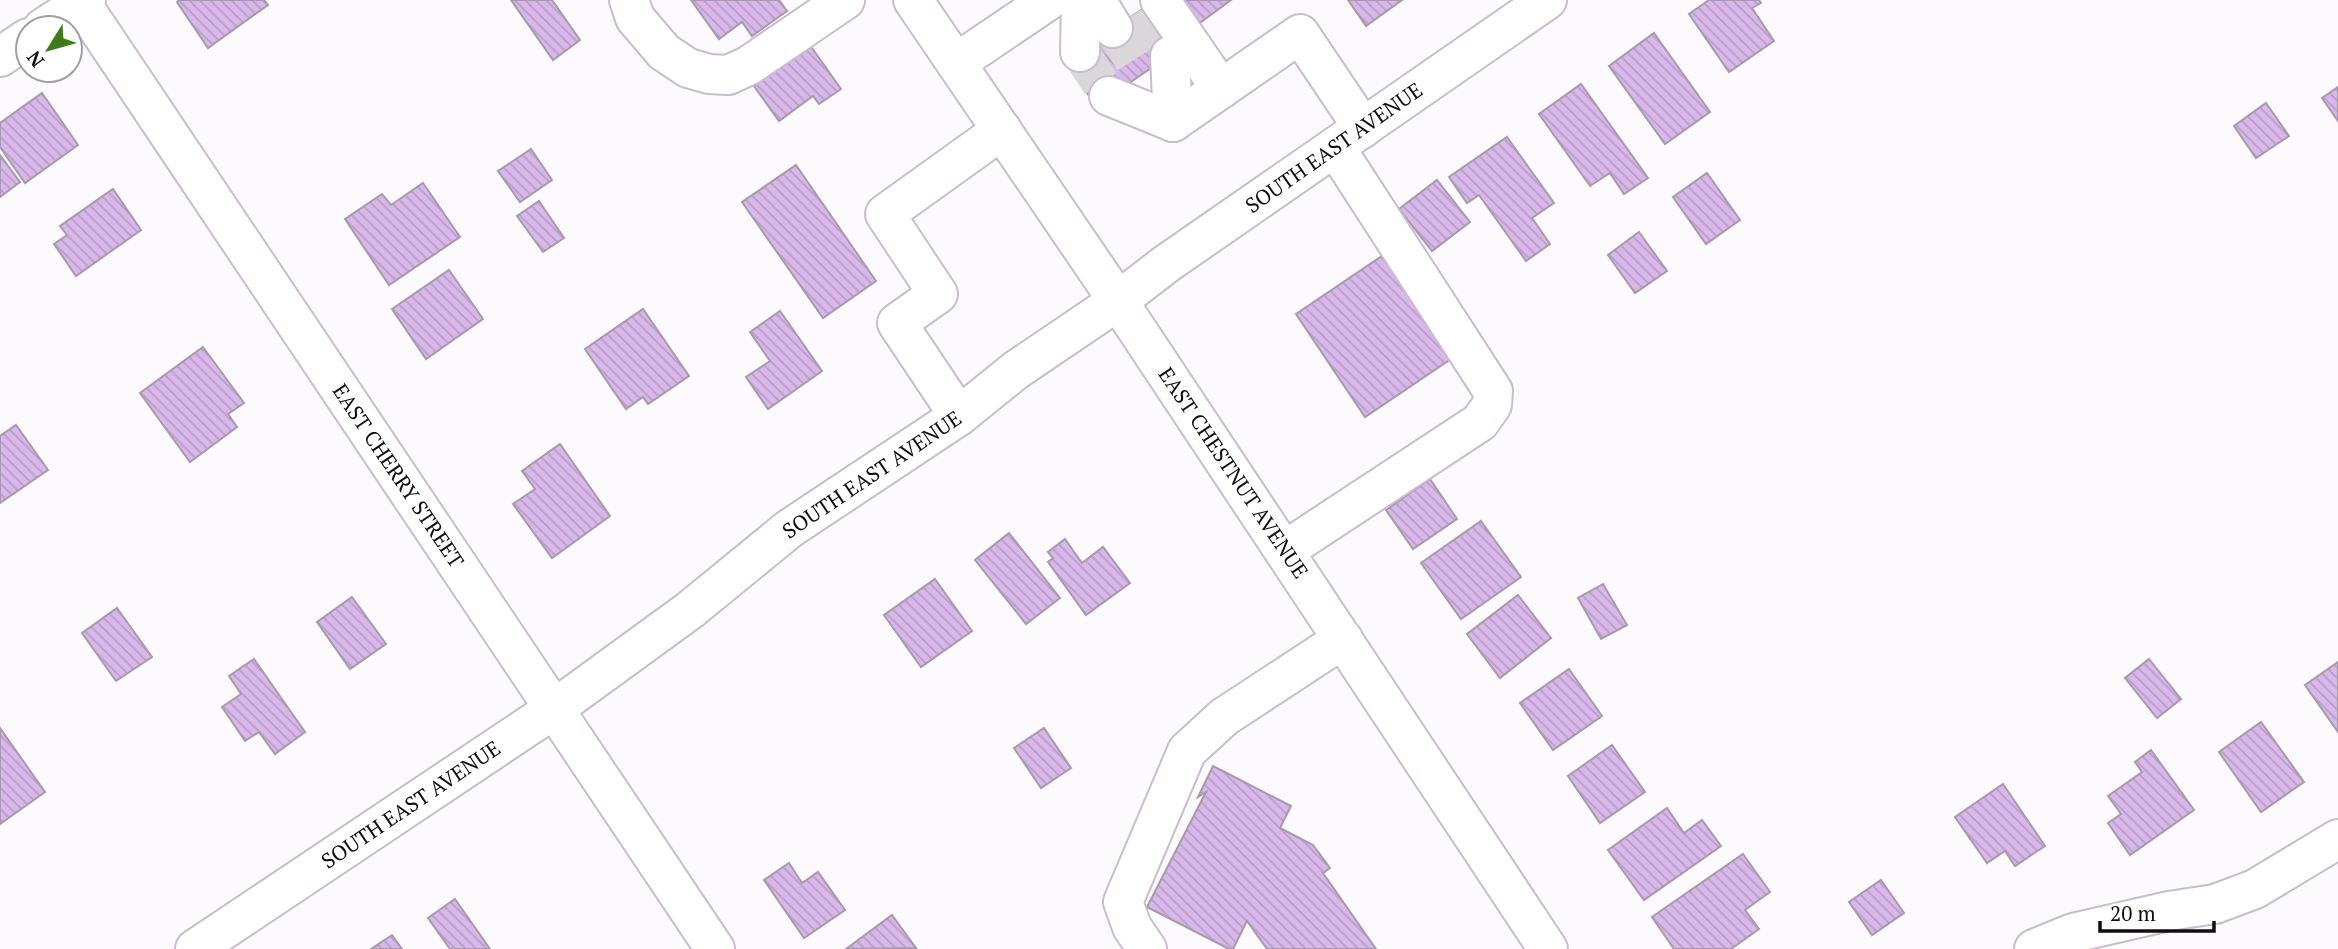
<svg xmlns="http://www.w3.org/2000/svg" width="2338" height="949" font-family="'PT Serif',serif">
  <defs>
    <pattern id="building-back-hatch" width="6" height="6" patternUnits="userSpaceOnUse" patternTransform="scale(1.75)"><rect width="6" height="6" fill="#d9b7ea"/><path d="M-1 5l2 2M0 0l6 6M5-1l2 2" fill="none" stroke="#b99cc8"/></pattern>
  </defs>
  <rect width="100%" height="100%" fill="#fcfafd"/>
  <g fill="url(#building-back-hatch)" stroke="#a59bab" stroke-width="2">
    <path d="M179,0H264L268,5L208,48L177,2Z"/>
    <path d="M511,0H552L580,40L553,60Z"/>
    <path d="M691,0H779L787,11L752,36L742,22L719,39Z"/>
    <path d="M1179,0H1231L1197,25Z"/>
    <path d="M1348,0H1402L1366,26Z"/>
    <path d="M1709,0H1759L1761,3L1752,8L1774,41L1729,72L1689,14Z"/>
    <path d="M1147,6L1177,50L1096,106L1066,62Z"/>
    <path d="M1654,33L1710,112L1665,144L1609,66Z"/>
    <path d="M807,41L841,89L819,104L813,96L779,121L751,82Z"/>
    <path d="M1581,84L1648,178L1624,194L1610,173L1590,186L1539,114Z"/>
    <path d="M2338,87V121L2322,98Z"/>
    <path d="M42,93L78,145L25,183L0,147V123Z"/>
    <path d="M2266,103L2289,136L2256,158L2234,126Z"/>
    <path d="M1507,137L1554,203L1532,218L1550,244L1526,261L1479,195L1467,203L1449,177Z"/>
    <path d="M531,149L552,180L520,202L498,171Z"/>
    <path d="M0,155L20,182L0,197Z"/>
    <path d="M796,165L876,281L823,318L742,202Z"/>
    <path d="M1707,173L1740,220L1706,244L1673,197Z"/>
    <path d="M1437,180L1470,222L1432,251L1399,209Z"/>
    <path d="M423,183L460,237L389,285L345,219L382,194L391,205Z"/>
    <path d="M113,189L141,230L76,276L54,244L67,235L60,226Z"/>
    <path d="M539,201L564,238L543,252L517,216Z"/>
    <path d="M1639,232L1667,271L1635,293L1608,255Z"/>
    <path d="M1382,256L1451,359L1365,417L1296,314Z"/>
    <path d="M449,270L483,319L426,359L392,309Z"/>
    <path d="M643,309L689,376L648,404L643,397L626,409L585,349Z"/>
    <path d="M780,311L822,371L768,409L746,377L770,361L750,332Z"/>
    <path d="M203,347L244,403L228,414L237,427L190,462L140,393Z"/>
    <path d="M16,425L48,470L0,503V436Z"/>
    <path d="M560,444L610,516L552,558L513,504L535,489L522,471Z"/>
    <path d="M1430,479L1457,519L1413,549L1386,510Z"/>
    <path d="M1481,521L1521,577L1461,619L1421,563Z"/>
    <path d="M1009,533L1060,598L1026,624L975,560Z"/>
    <path d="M1065,539L1082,563L1103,547L1130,583L1086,615L1048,562L1053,558L1048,552Z"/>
    <path d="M935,579L972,631L921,667L884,615Z"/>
    <path d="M1603,584L1627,625L1601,639L1578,598Z"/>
    <path d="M1518,595L1551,638L1500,678L1467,634Z"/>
    <path d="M352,597L386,644L350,669L317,622Z"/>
    <path d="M117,608L152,657L116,681L82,633Z"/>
    <path d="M254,659L305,732L275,754L259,732L245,741L222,707L241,694L229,676Z"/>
    <path d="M2149,659L2181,699L2157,718L2125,678Z"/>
    <path d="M2338,662V732L2305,685Z"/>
    <path d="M1569,669L1602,716L1553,750L1520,703Z"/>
    <path d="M2261,722L2304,782L2261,812L2219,752Z"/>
    <path d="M0,728L45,792L0,824Z"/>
    <path d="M1044,728L1071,768L1041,788L1014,748Z"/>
    <path d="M1612,745L1645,792L1600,823L1568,776Z"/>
    <path d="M2151,750L2194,810L2130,855L2108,823L2121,814L2108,796L2142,772L2135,762Z"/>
    <path d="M1213,766L1291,806L1280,828L1313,845L1330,868L1323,873L1376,949H1267L1247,921L1233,949H1229L1147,907L1206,792L1198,797Z"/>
    <path d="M2003,784L2045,846L2015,866L2005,851L1987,863L1955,817Z"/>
    <path d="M1667,808L1684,833L1702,820L1721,846L1644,900L1608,850Z"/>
    <path d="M1743,854L1770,892L1745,910L1759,929L1731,949H1674L1652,917Z"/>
    <path d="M789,863L802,883L818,872L845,910L804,938L764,880Z"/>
    <path d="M1881,880L1904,913L1872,935L1849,902Z"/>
    <path d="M455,899L490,949H450L428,918Z"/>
    <path d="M892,915L916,948L846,949Z"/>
    <path d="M392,935L402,949H371Z"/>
  </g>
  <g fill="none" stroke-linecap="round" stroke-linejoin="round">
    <g stroke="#d9d7da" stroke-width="38" stroke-dasharray="38 19" stroke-linecap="butt">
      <path d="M1139,11L1170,56"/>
      <path d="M1113,28L1142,73"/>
      <path d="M1080,52L1109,96"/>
    </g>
    <defs>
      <g id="minor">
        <path d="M629,0L635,18L664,52L688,68L709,74L728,75L748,66L845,0"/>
        <path d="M913,0L1118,301L1548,949"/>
        <path d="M1096,0L1113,28"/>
        <path d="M1160,0L1221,89"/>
        <path d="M81,3L715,949"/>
        <path d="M43,28L86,0"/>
        <path d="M1080,52L1081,0"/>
        <path d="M1170,56L1173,122"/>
        <path d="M0,57L28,38"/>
        <path d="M956,63L1049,0"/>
        <path d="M1109,96L1173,122"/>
        <path d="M1173,122L1300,34L1363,128"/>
        <path d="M959,416L897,323L938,294L885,214L1002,130"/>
        <path d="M1284,551L1480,422L1492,405L1493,391L1335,147"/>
        <path d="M195,949L554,709L690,610L789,529L959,416L1016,370L1118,301L1166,264L1547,0"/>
        <path d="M1147,949L1132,927L1123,902L1187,751L1224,717L1343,639"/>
        <path d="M2034,949L2073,933L2169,911L2215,904L2255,889L2338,839"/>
      </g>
    </defs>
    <use href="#minor" stroke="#c8bdcd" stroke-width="42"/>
    <use href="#minor" stroke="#fff" stroke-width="38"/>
  </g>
  <g text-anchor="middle" stroke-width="6" stroke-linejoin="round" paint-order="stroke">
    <g font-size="21" fill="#110e13" stroke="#fff">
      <text transform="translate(1334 148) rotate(-35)" y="7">SOUTH EAST AVENUE</text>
      <text transform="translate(1233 473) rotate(56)" y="7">EAST CHESTNUT AVENUE</text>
      <text transform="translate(872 475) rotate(-34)" y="7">SOUTH EAST AVENUE</text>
      <text transform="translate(398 476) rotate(56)" y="7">EAST CHERRY STREET</text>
      <text transform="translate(411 805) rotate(-34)" y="7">SOUTH EAST AVENUE</text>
    </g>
  </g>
  <g transform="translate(49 49) rotate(233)"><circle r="33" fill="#ffffff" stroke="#a09fa1" stroke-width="2"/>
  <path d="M0-5L12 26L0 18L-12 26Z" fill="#3e7c1a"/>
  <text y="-10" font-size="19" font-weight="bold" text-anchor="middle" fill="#110e13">N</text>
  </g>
  <path d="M2100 921v10h114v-10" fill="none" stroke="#110e13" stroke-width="3.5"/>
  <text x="2110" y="921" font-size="21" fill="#110e13" stroke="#ffffff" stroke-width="5" paint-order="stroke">20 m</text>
</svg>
